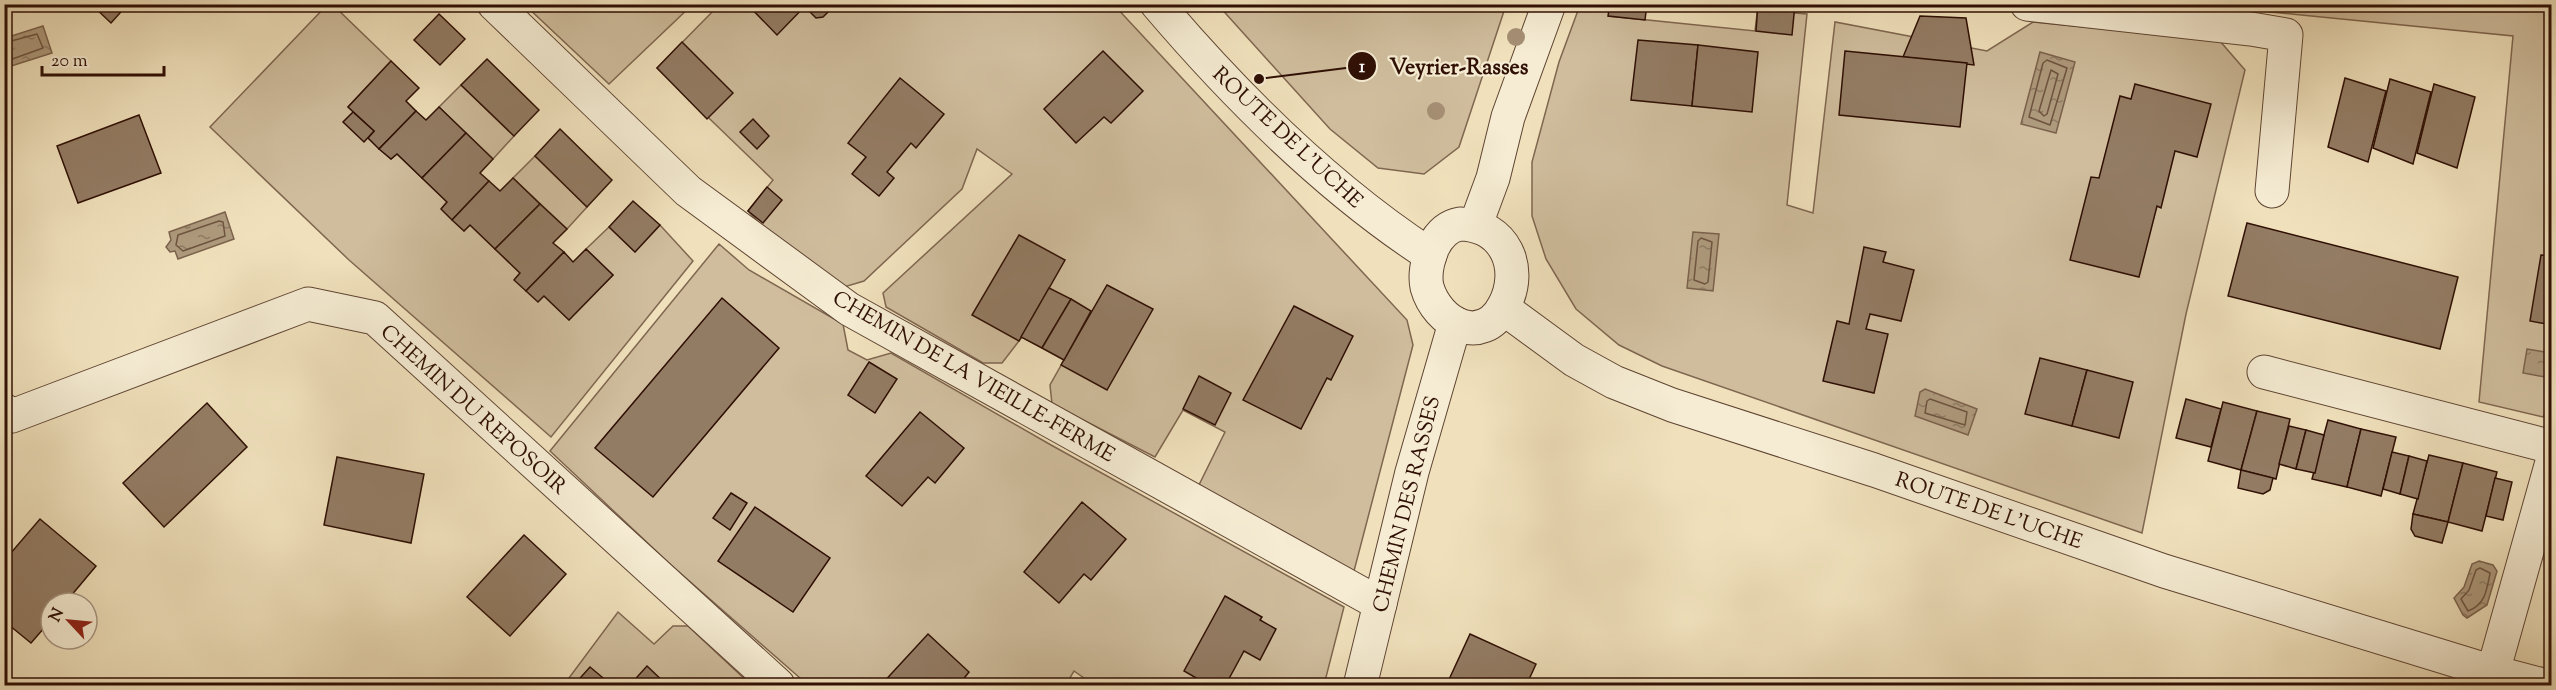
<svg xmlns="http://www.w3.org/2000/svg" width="2556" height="690" font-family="'Sorts Mill Goudy',serif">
  <defs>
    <pattern id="water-ripples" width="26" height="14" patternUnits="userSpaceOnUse" patternTransform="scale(1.5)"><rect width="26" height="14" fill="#ae9a7d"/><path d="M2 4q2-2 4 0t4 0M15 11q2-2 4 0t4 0" fill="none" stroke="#8e7c64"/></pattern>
  </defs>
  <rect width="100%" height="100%" fill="#f0e1bc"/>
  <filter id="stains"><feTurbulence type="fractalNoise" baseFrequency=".00333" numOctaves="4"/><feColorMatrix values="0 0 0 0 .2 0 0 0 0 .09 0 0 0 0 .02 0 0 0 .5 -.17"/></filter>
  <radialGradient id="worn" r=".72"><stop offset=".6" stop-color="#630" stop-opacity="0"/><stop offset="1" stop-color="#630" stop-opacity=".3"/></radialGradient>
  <g fill="#cfbd9d" stroke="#7f6650" stroke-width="1.5">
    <path d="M327,5H333L391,61L348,107L374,131L368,138L391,159L397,154L447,202L442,208L464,231L470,225L520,273L515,279L544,296L569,320L613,275L586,249L609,227L635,252L660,225L693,261L551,437L349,260L210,127Z"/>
    <path d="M525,5H692L609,84Z"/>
    <path d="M719,5H1114L1407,320L1413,345L1354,571L1198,487L1225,432L1183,410L1155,457L1052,404L1050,385L1064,360L1022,337L1002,363H983L886,307L883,293L1012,174L977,149L962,189L864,281L844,287L777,243L748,211L773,180L657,68Z"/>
    <path d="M1218,5H1506L1459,147L1424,174L1378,168L1330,129Z"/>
    <path d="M1580,5H1610L1609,16L1755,31L1758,5H1795V13L1807,14L1787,205L1813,213L1835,22L1987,51L2033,22L2219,40L2245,70L2186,314L2142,533L1662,366L1619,345L1576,309L1546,259L1532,216V162L1559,62Z"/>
    <path d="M2200,5H2551L2552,403L2543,417L2479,402L2513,36Z"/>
    <path d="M461,85L514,136L493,159L439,107Z"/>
    <path d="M535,156L587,207L567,229L513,178Z"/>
    <path d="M719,244L749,270L843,324L848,350L867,360L891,353L1051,445L1344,607L1324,685H1094L1074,671L1065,686L795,685L800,678L671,565L550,451Z"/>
    <path d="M618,612L654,644L673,626H688L751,685L563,686Z"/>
  </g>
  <g fill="url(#water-ripples)" stroke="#7b624d" stroke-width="1.5">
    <path d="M43,26L52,53L5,68V38Z"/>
    <path d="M2040,52L2075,62L2056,133L2021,124Z"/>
    <path d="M225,212L234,239L178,259L175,251L170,252L166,247L171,240L169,232Z"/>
    <path d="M1693,232L1719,234L1713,291L1687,288Z"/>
    <path d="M2527,349L2551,353V378L2523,373Z"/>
    <path d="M1925,389L1977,409L1968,435L1915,416L1920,392Z"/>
    <path d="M2479,561L2493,565L2497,571L2487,605L2467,618L2463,615L2454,598L2464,587L2472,564Z"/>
  </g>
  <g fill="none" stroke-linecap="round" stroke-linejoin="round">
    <g stroke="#6e5440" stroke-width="1.5">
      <path d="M4,43L37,34L43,48L4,62"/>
      <path d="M2047,60L2067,68L2050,125L2029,117L2043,63Z"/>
      <path d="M2051,70L2058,74L2047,114L2044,116L2039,111Z"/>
      <path d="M219,221L223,222L225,236L183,251L176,245L178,235Z"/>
      <path d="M1701,238L1712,242L1708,282L1705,284L1694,280L1698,241Z"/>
      <path d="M1930,399L1967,412L1965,425L1925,413L1927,401Z"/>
      <path d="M2480,568L2490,573C2487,590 2485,605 2468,611L2461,599L2469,590L2476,570Z"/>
    </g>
  </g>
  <g fill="#937c64" stroke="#2f0f04" stroke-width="1.5">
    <path d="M91,4H128L111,23Z"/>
    <path d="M747,4H807L777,35Z"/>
    <path d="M807,4H836L823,17L816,18L805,7Z"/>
    <path d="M1610,4H1647L1645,20L1608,16Z"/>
    <path d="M1758,4H1795L1792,35L1756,31Z"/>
    <path d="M439,14L465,39L440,65L414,40Z"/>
    <path d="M1920,16L1966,18L1974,65L1903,57Z"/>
    <path d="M1638,40L1698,45L1692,106L1631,100Z"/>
    <path d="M682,42L733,93L707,119L657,68Z"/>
    <path d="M1698,45L1758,52L1752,112L1692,106Z"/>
    <path d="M1103,51L1143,91L1111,123L1104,117L1076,143L1044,109Z"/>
    <path d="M1845,51L1967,63L1960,127L1839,115Z"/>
    <path d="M487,59L539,110L514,136L461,85Z"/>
    <path d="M391,61L419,88L406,101L416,111L379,149L368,138L374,131L348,107Z"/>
    <path d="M900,78L944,114L916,148L911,143L887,172L894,178L879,196L852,174L866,157L848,143Z"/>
    <path d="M2345,78L2386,91L2368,162L2328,147Z"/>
    <path d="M2390,79L2431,92L2413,164L2373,148Z"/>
    <path d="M2135,84L2211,104L2197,157L2175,151L2161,208L2157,206L2139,277L2070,260L2091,177L2099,178L2120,96L2131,99Z"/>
    <path d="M2434,84L2475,97L2457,168L2417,153Z"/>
    <path d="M2551,88H2552V155L2545,154Z"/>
    <path d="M439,107L466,133L422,178L397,154L391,159L379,149L416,111L426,120Z"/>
    <path d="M353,112L374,131L364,142L343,122Z"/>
    <path d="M139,115L161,173L78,203L57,146Z"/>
    <path d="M753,119L769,136L757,149L740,132Z"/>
    <path d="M560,129L612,180L587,207L535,156Z"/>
    <path d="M466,133L493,159L480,173L489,181L452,220L441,209L447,202L422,178Z"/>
    <path d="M513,178L540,204L495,249L470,225L464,231L452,220L489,181L500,191Z"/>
    <path d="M767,187L782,200L763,223L748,211Z"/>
    <path d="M633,201L660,225L635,252L609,227Z"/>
    <path d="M540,204L567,229L553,243L564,252L526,291L514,280L520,273L495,249Z"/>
    <path d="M2247,223L2458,277L2440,349L2228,296Z"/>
    <path d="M1019,235L1065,260L1019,341L972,315Z"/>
    <path d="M1864,247L1886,252L1883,262L1914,270L1901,321L1870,314L1866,329L1888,334L1874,393L1823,381L1837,321L1849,324Z"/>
    <path d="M586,249L613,275L569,320L544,296L538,302L526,291L564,252L573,262Z"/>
    <path d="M2541,255L2552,256V325L2530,321Z"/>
    <path d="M1107,285L1153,309L1107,390L1061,365Z"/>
    <path d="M1049,288L1071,299L1042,348L1021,337Z"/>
    <path d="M722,298L779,348L653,497L595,448Z"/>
    <path d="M1071,299L1091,311L1064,360L1042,348Z"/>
    <path d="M1294,306L1353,336L1331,380L1327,378L1301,429L1243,400Z"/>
    <path d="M2040,358L2087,370L2072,426L2025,414Z"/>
    <path d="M869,362L897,379L875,413L848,395Z"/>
    <path d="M2087,370L2133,382L2119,438L2072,426Z"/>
    <path d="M1199,376L1231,393L1215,425L1183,409Z"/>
    <path d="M2186,399L2221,409L2211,447L2176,438Z"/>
    <path d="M2223,402L2257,411L2241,470L2208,461Z"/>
    <path d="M207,403L247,447L164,527L123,483Z"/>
    <path d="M2257,411L2290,419L2276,479L2241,470Z"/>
    <path d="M920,412L964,448L935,483L928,477L902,506L866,476Z"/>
    <path d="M2328,420L2361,429L2347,487L2312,479Z"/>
    <path d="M2289,426L2306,430L2296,469L2279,464Z"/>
    <path d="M2361,429L2396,437L2381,496L2347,487Z"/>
    <path d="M2306,430L2324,435L2315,473L2296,469Z"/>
    <path d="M2392,452L2409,456L2400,494L2383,489Z"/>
    <path d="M2429,455L2463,463L2448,522L2413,514Z"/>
    <path d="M2409,456L2427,461L2418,499L2400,494Z"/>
    <path d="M337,457L424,474L411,543L324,525Z"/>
    <path d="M2463,463L2497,472L2482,531L2448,522Z"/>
    <path d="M2241,470L2273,478L2270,490L2263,494L2238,488Z"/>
    <path d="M2495,478L2512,482L2503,520L2486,516Z"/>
    <path d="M731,493L747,503L730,530L713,518Z"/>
    <path d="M1082,502L1126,539L1091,580L1084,574L1059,603L1024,572Z"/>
    <path d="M755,507L830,558L793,612L718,561Z"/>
    <path d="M2413,514L2448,522L2442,543L2415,536L2411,529Z"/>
    <path d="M40,519L96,566L65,603H51V620L31,643L4,621V561Z"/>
    <path d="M524,535L566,574L510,636L467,597Z"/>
    <path d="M1225,596L1262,617L1260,620L1276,629L1260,660L1244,651L1225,686H1210L1184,671Z"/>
    <path d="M928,634L969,672L958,686H880Z"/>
    <path d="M1470,634L1536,664L1526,686H1446Z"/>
    <path d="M647,666L668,686H629Z"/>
    <path d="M590,667L608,682L605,686H573Z"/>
  </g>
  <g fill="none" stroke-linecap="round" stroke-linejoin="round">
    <defs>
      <g id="minor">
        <path d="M494,4L688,191L849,309L1380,604"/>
        <path d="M1157,4C1237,98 1327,188 1430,255"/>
        <path d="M2027,4L2251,29L2286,35L2272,191"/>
        <path d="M1460,224C1505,225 1524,268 1504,306C1482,348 1437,323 1427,287C1424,273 1428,259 1433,247C1439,235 1448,226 1460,224Z"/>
        <path d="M1476,224L1493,178L1508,117L1549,4"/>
        <path d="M1503,308L1574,360L1614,382L1672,405L1874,470L2164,571L2493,672L2547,686"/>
        <path d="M2264,372L2552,447"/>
        <path d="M4,410L12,416L308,304L375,318L778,685"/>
        <path d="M2493,672L2552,462"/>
        <path d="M1360,686L1412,472L1455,323"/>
      </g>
    </defs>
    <use href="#minor" stroke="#5f4432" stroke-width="35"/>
    <use href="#minor" stroke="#f5ecd3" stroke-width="33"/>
  </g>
  <g fill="#a58f74">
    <circle cx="1516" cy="37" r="9"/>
    <circle cx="1368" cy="66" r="9"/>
    <circle cx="1436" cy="111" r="9"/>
  </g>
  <g text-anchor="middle" stroke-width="4.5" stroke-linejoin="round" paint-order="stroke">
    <g font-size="21" fill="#2f0f04" stroke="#f5ecd3">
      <text transform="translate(1288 137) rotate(43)" y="7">ROUTE DE L'UCHE</text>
      <text transform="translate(974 376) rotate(30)" y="7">CHEMIN DE LA VIEILLE-FERME</text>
      <text transform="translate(474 409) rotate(42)" y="7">CHEMIN DU REPOSOIR</text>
      <text transform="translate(1406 504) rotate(-76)" y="7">CHEMIN DES RASSES</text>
      <text transform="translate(1989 510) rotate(19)" y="7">ROUTE DE L'UCHE</text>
    </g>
  </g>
  <path fill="none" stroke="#2f0f04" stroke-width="2" d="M1259 79L1362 66"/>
  <g fill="#2f0f04" stroke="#f5ecd3" stroke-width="2">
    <circle cx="1259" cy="79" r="6"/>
    <circle cx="1362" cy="66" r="15"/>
  </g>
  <g font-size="18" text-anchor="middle" font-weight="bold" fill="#fff">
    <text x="1362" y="72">1</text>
  </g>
  <g font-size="22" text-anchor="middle" font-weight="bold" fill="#2f0f04" stroke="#f5ecd3" stroke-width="4.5" stroke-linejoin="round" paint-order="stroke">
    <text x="1459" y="74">Veyrier-Rasses</text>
  </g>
  <rect width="2556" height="690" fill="none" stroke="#f0e1bc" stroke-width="24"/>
  <rect x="6" y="6" width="2544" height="678" fill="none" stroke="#2f0f04" stroke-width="3"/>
  <rect x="12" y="12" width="2532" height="666" fill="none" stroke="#2f0f04" stroke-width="1.5"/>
  <g transform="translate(69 621) rotate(296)"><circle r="28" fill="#f5ecd3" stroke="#a69480" stroke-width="1.5"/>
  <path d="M0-4.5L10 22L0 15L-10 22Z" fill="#8f2418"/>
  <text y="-9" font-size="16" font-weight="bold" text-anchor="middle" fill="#2f0f04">N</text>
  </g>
  <path d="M42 66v9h122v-9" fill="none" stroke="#2f0f04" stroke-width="3"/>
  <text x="51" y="66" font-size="18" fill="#2f0f04" stroke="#f5ecd3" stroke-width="4.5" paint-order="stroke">20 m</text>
  <rect width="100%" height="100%" filter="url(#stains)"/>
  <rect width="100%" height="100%" fill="url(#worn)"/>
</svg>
